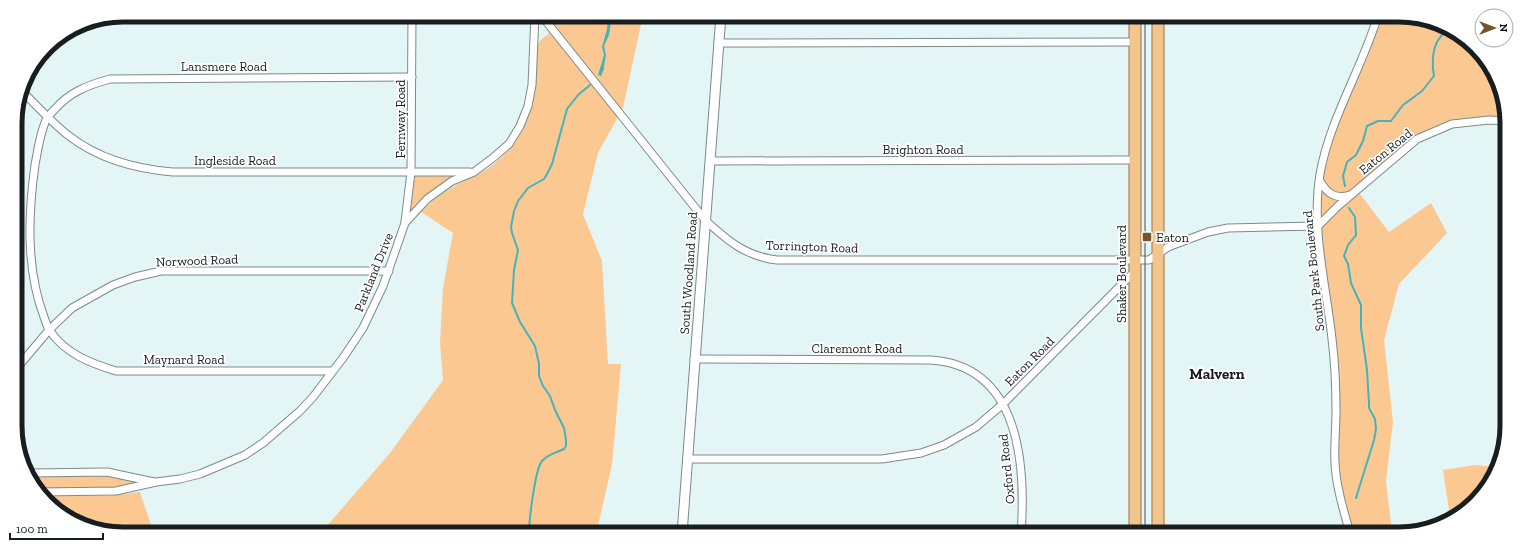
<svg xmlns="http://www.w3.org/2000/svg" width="1522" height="549" font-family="'Zilla Slab',serif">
  <rect width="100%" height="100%" fill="#e4f5f6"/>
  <g fill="#fbc892">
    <path d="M551,15H643L623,108L598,153L583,214L602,261L608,364H621L612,465L596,534H320L390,453L443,380L440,343L443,288L453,233L421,212C432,200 445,191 460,183C468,178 478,175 487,169C501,160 516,144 523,129C532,111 536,90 536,70C537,61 535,53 538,45C540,40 543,37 548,35L552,17Z"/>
    <path d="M1378,15H1399L1433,21L1480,52L1506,109V118L1489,120L1432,132L1357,190L1389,232L1431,203L1447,233L1399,284L1384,340L1393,422L1386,481L1392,534H1350L1339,490L1336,412L1317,211L1326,147Z"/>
    <path d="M411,172H474L452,181L405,223Z"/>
    <path d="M1475,465L1497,467L1465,512L1450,517L1443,470Z"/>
    <path d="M107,472L156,482L136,488L39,492L30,473Z"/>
    <path d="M140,492L154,534H123L89,528L41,496H110Z"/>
  </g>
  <path fill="#45b3bd" d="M608,15H612L609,35L604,46L606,55L604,66V69L601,76L598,75L604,55L602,47L607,29Z"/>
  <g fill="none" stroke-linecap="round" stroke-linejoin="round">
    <g stroke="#45b3bd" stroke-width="2">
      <path d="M1345,186L1343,176L1347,162L1356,155L1363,141L1367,126L1378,121H1391L1403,105L1422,91L1434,76C1432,66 1432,52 1437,42C1440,37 1444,34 1445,28"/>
      <path d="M1349,208L1355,217L1356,235L1348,245L1344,256L1348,264L1351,283L1361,305V328L1367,370L1369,403V408L1375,419L1376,429L1374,440L1356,498"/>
      <path d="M529,534C529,521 535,469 542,461C548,454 556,453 564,449L566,446V440L564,428L555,410L550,396L543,386L539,376V364L535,346L520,322L512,303L514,270L518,250L512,233L511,227L514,211L518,201L528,188L544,179L547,174L552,164L567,109L578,95L590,85"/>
    </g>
    <defs>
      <g id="minor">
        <path d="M541,15L705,220C728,241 745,256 777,260H1149L1168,247L1208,232L1228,228L1318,226L1338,206L1417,139L1452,124L1489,120L1506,121"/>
        <path d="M718,43L1135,42"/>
        <path d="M22,91C37,106 52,123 69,136C99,159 136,169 173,172H470"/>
        <path d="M710,161L1135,160"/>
        <path d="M1320,181C1327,193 1335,200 1350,195"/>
        <path d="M405,222L411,172L412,15"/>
        <path d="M694,359L931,360C1020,366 1026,465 1021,534"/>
        <path d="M17,368L49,330L72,308L113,285L135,277L161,271H389"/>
        <path d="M332,371H116C90,363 66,354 50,331C47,327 46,322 44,317C26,269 28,215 35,165C38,149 40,132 47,118C49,115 52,112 55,109C70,92 88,85 110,79L412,77"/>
        <path d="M687,459H882L921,453L944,445L976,427L1003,404L1135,271"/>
        <path d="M30,473L107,472L154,482"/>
        <path d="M39,492L116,491L156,482L180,479L200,474L245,455L263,443L300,411L313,397L343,358L363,328L383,286L405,223L427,199L452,181L474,172L494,157L509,144L520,126L528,106L532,85L535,15"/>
        <path d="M1350,534C1344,511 1336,487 1335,463C1334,446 1336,428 1336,411C1336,387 1335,363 1332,339C1326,284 1311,229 1320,174C1330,118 1362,69 1378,15"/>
      </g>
      <path id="tertiary" d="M682,534L721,15"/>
      <g id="primary">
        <path d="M1135,15V534"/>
        <path d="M1158,15V534"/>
      </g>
    </defs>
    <use href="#minor" stroke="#7b8a8b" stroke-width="9"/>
    <use href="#tertiary" stroke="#7b8a8b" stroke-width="11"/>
    <use href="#primary" stroke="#a17136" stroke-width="13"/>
    <use href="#minor" stroke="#fff" stroke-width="7"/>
    <use href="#tertiary" stroke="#fff" stroke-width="9"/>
    <use href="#primary" stroke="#f3c58e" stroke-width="11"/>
    <path stroke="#464f50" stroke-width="1" d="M1145,15V534"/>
  </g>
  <rect fill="#76532c" stroke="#fff" stroke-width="1.5" x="1142" y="232" width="10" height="10" rx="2"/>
  <g text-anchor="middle" stroke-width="3.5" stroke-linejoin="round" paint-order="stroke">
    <g font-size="13" fill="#181e1f" stroke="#fff">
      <text x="224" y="71">Lansmere Road</text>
      <text transform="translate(400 119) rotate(-90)" y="5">Fernway Road</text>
      <text x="923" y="154">Brighton Road</text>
      <text transform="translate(1385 151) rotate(-39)" y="5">Eaton Road</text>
      <text x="235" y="165">Ingleside Road</text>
      <text transform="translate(812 246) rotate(2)" y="5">Torrington Road</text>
      <text transform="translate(197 260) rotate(-2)" y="5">Norwood Road</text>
      <text transform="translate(1313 271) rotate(-96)" y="5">South Park Boulevard</text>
      <text transform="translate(373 272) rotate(-68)" y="5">Parkland Drive</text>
      <text transform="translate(688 273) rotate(-86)" y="5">South Woodland Road</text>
      <text transform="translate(1121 274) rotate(-90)" y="5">Shaker Boulevard</text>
      <text x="857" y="353">Claremont Road</text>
      <text x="184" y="364">Maynard Road</text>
      <text transform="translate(1029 361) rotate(-45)" y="5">Eaton Road</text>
      <text transform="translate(1006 469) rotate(-96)" y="5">Oxford Road</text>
    </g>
    <g font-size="13" fill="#181e1f" stroke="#fff" text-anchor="start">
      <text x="1156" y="242">Eaton</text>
    </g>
    <g font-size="15" font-weight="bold" fill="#181e1f" stroke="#fff">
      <text x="1217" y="379">Malvern</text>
    </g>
  </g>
  <path d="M0 0H1522V549H0ZM123 22H1399A101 101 0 0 1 1500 123V426A101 101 0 0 1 1399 527H123A101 101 0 0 1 22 426V123A101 101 0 0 1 123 22Z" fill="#fff" fill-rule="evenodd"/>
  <path fill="none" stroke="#181e1f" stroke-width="5" d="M123 22H1399A101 101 0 0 1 1500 123V426A101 101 0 0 1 1399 527H123A101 101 0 0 1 22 426V123A101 101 0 0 1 123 22Z"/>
  <g transform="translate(1494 28) rotate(90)"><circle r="19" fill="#ffffff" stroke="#a3a5a5"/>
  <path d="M0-3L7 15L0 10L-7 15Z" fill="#76532c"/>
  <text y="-6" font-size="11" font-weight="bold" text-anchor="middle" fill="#181e1f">N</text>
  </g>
  <path d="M10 533v6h93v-6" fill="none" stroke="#181e1f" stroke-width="2"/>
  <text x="16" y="533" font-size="12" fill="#181e1f" stroke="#ffffff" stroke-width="3" paint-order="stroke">100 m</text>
</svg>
